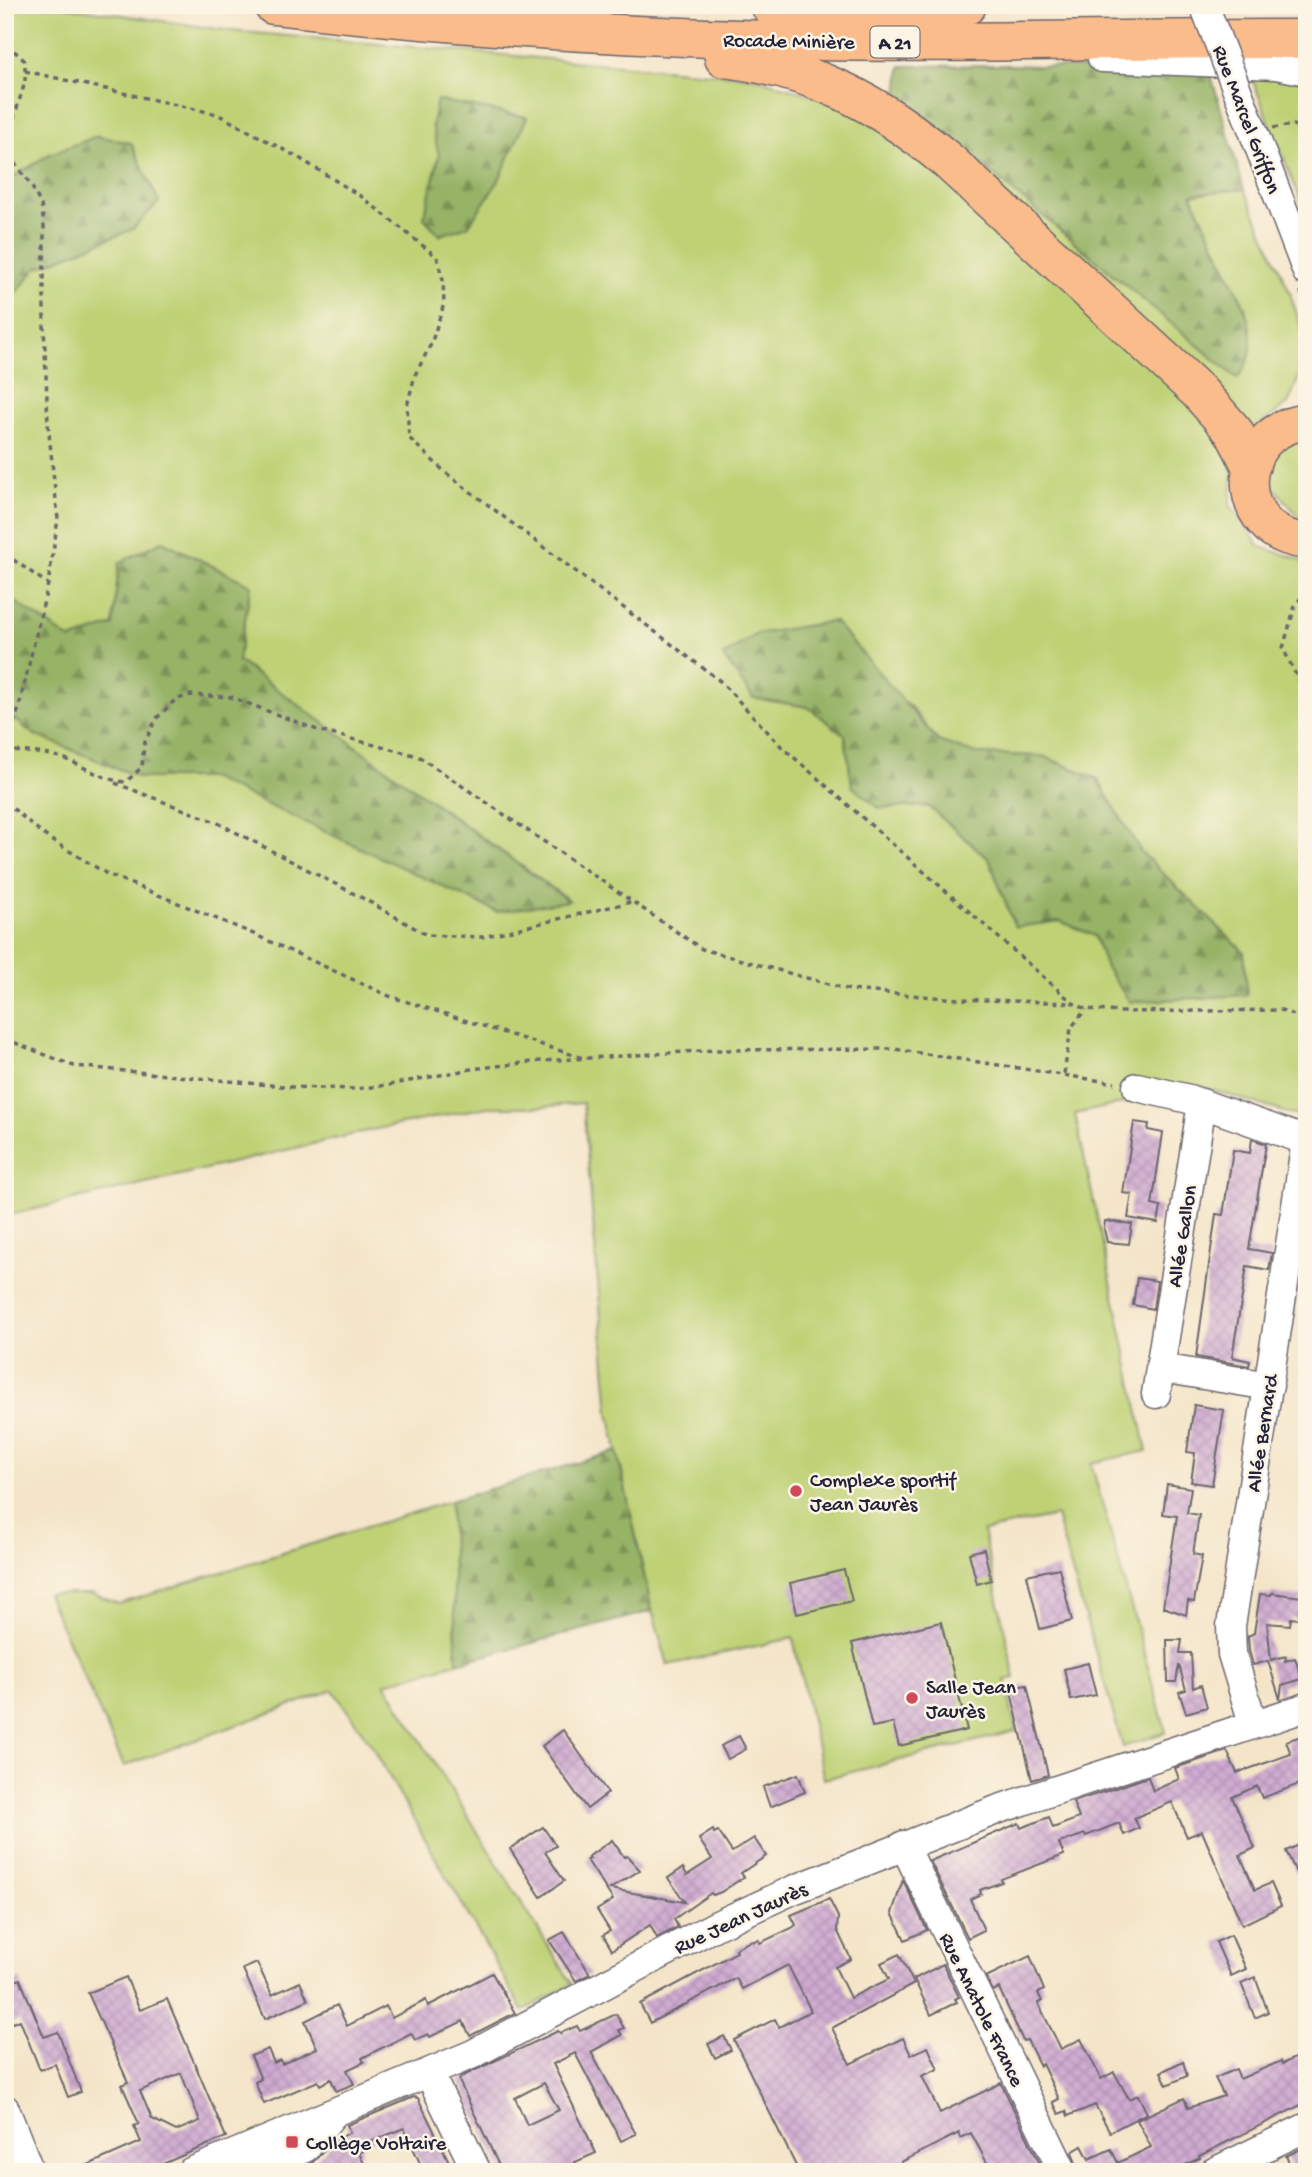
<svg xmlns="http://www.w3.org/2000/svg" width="1312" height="2177" font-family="'Gochi Hand',sans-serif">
  <defs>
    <pattern id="forest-firs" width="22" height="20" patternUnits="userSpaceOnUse" patternTransform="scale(1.75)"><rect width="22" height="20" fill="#96b366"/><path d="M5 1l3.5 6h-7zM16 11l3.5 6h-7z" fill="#7a9155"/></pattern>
    <pattern id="building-cross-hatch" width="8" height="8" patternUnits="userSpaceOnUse" patternTransform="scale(1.75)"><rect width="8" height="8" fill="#cfabd1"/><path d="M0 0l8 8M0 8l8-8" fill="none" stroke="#b193b4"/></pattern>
  </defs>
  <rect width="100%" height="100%" fill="#fcf5e5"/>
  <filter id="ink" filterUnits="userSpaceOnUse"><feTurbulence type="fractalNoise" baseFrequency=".0143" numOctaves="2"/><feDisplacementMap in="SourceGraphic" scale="14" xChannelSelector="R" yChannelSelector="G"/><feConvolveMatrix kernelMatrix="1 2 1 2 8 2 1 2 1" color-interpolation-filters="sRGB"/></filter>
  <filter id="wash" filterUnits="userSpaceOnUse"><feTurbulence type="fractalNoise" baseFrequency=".00686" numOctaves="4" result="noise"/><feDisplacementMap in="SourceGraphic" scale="28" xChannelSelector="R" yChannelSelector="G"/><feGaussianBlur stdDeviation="1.57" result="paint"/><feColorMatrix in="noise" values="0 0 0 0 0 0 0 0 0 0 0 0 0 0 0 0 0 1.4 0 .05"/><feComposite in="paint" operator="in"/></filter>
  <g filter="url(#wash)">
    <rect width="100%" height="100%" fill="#f4e5c9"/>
    <g fill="#bed174" stroke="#707a58" stroke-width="2" fill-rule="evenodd">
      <path d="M5,5H53L231,31L753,77L856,109L898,95L1237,378L1246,309L1191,194L1244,189L1289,290L1303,334L1300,374L1288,404L1261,423L1234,458L1230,505L1260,547L1300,559L1307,568V1119L1199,1086L1075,1114L1147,1451L1091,1463L1166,1732L1123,1747L1056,1516L983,1531L1015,1678L1005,1680L1016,1731L824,1779L793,1638L668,1665L652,1611L609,1413L583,1103L542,1107H487L372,1130L5,1216V711L33,734L141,778H210L569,900L237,661L251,585L162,541L119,563L114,625L70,640L5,595V290L18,291L36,268L133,229L50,154L5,182ZM439,156L440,235L424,218ZM909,705L938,741L976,754L1043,756L1097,778L1141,852L1243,952L1106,968L1095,936L1060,921L1015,927L989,859L928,806L880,808L852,786L845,735L808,707Z"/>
      <path d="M1251,76L1307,81V217Z"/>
      <path d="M1307,437V526L1264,476L1280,447Z"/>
      <path d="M450,1501L457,1663L385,1683L572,1984L523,2011L372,1746L333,1690L124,1766L47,1594H93L119,1604Z"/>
    </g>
    <g fill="url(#forest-firs)" stroke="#5c6a50" stroke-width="2">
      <path d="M1009,65L1210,72L1244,189L1191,194C1202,217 1213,240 1223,263C1240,297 1269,344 1237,378L898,95L901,66Z"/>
      <path d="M437,100L527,117L498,182L468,226L440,235L424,218L439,156L432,125Z"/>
      <path d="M97,136L131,143L159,202L133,229L36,268L18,291L5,290V182L50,154Z"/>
      <path d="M162,541L251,585L238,661L569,901L497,912L210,778H141L33,734L5,711V595L71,640L113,625L119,563Z"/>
      <path d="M834,621L938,741L976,754L1043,756L1097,779L1141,852L1244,952L1247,995L1130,1002L1106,968L1095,936L1060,921L1015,927L989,859L928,806L879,808L852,786L845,735L808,707L753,698L723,656L757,634Z"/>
      <path d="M617,1451L652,1611L457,1663L450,1501Z"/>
    </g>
    <g id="blocks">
      <g fill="url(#building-cross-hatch)" fill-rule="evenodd">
        <path d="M1134,1122L1149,1124L1148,1130L1163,1133L1152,1205L1161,1207L1158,1223L1128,1218L1132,1194L1123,1193Z"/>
        <path d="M1252,1139L1266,1144L1249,1249L1272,1253L1269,1270L1247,1266L1232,1357L1250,1361L1249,1366L1196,1357L1216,1214L1223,1215L1233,1150L1250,1153Z"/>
        <path d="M1105,1221L1132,1224L1129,1244L1107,1242L1104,1229Z"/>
        <path d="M1137,1278L1157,1281L1153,1309L1133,1305Z"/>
        <path d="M1194,1405L1224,1410L1212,1485L1191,1482L1195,1453L1187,1452Z"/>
        <path d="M1167,1484L1191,1488L1187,1513L1199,1515L1193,1554L1202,1556L1194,1602L1188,1601L1186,1615L1163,1607L1177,1516L1163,1514Z"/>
        <path d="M984,1549L991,1580L977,1584L969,1553Z"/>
        <path d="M1059,1568L1072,1621L1040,1629L1027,1575Z"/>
        <path d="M844,1570L852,1601L797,1614L790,1583Z"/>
        <path d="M1272,1593L1302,1597L1299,1619L1291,1618L1290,1625L1267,1623L1271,1660L1286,1656L1285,1661L1295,1658L1302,1679L1282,1685L1280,1699L1268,1661L1253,1665L1249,1651L1248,1636L1254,1633L1260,1594L1271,1595Z"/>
        <path d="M941,1622L967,1730L899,1746L893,1723L872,1727L852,1643Z"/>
        <path d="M1167,1640H1182L1180,1653H1191L1193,1688L1201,1685L1207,1707L1186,1713L1179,1692L1186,1690L1179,1665L1176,1682H1168Z"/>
        <path d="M1088,1663L1096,1695L1071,1700L1064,1669Z"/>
        <path d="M1027,1685L1048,1775L1032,1780L1010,1688Z"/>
        <path d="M563,1730L608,1793L587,1809L542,1746Z"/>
        <path d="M1307,1734V1777L1300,1779L1302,1783L1262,1798L1257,1786L1232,1797L1255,1848L1240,1855L1255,1890L1271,1883L1281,1906L1242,1925L1202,1831L1187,1837L1172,1802L1134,1818L1139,1828L1124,1835L1119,1823L1086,1836L1085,1834L1059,1843L1064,1855L1001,1879L1002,1882L980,1890L981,1894L970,1899L984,1930L968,1938L930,1861L1019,1823L1021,1828L1049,1817L1053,1828L1079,1818L1073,1802L1148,1777L1153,1791L1179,1779L1175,1768L1227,1751L1237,1773L1291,1754L1286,1741Z"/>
        <path d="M739,1736L746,1749L728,1759L721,1746Z"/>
        <path d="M798,1774L805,1792L770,1807L763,1787Z"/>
        <path d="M543,1827L556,1846L545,1852L564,1881L541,1897L510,1849Z"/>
        <path d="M713,1830L714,1833L718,1831L732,1852L754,1838L766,1856L741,1873L744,1877L721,1892L713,1895L711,1893L674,1919L678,1927L657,1938L650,1925L612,1950L603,1935L610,1931L597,1910L613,1900L587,1860L590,1859L588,1857L612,1840L624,1857L627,1856L640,1870L610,1889L685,1902L668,1878L683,1868L687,1875L712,1859L699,1839Z"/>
        <path d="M1301,1844L1307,1858V1896L1286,1851Z"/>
        <path d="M903,1880L927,1930L905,1940L892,1913Z"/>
        <path d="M829,1899L838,1917L837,1930L851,1959L835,1967L850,1998L889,1979L881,1963L899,1954L914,1984L832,2028L850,2064L903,2038L911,2055L928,2047L938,2069L922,2076L940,2113L1001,2083L1044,2172H992L971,2133L961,2138L959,2133L901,2162L905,2172H799L734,2040L775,2019L779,2027L811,2011L788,1965L742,1989L736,1978L650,2023L640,2004L737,1952L735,1949L752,1940L753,1942L758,1939L760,1943L792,1928L796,1925L791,1915Z"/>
        <path d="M564,1932L590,1974L576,1981L549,1940Z"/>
        <path d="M1231,1935L1246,1969L1231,1976L1216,1942Z"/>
        <path d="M1030,1956L1044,1990L1038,1993L1042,2001L1038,2003L1061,2049L1081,2039L1101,2079L1114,2072L1129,2099L1138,2095L1147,2113L1110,2132L1095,2105L1068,2116L1066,2111L1059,2114L1053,2102L1059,2099L1042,2064L1040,2066L1027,2040L1023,2041L999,1988L993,1991L986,1977Z"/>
        <path d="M257,1963L272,1995L300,1982L308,2000L265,2019L243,1969Z"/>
        <path d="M943,1964L959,1997L955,1999L957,2002L931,2015L914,1979Z"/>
        <path d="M492,1973L515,2013L470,2036L463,2021L430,2037L428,2034L415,2040L411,2033L362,2058L364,2062L347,2070L354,2084L336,2091L331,2079L320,2085L318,2081L264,2104L255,2082L261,2079L251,2056L268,2049L274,2063L280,2060L282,2064L317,2048L305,2021L337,2005L347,2026L386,2006L392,2018L426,2000L428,2006Z"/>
        <path d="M126,1977L140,2010L167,1999L226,2137L144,2172H72L141,2142L134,2126L139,2124L122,2085L128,2082L88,1993ZM181,2073L200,2121L176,2131L152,2119L140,2091Z"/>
        <path d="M1255,1977L1268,2012L1255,2018L1241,1983Z"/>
        <path d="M20,1979L44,2037L58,2032L81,2092L68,2097L55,2064L40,2070L20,2020L5,2026V1985Z"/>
        <path d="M616,2014L624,2028L619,2030L622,2035L591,2052L636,2134L621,2141L575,2053L553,2064L596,2153L575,2162L579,2172H502L459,2081L461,2077L558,2031L560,2033L577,2026L580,2031ZM544,2083L559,2110L527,2125L515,2098Z"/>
        <path d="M724,2036L731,2050L715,2058L708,2044Z"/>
        <path d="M1307,2052V2102L1199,2156L1200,2158L1183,2166L1184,2168L1175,2172H1079L1072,2152L1082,2146L1089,2159L1111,2149L1118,2163L1151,2147L1137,2120L1184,2098L1188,2108L1224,2096L1215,2078L1236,2069L1240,2079L1281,2061L1282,2064Z"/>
        <path d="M1183,2061L1187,2076L1167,2085L1161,2072Z"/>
        <path d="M414,2097L418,2098L454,2172H424L404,2128L361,2146L363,2151L359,2153L368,2172H293L312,2163L329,2145L350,2132L347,2125Z"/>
        <path d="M1307,2146V2168L1293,2172L1286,2156Z"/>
      </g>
    </g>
  </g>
  <g filter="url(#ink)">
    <use href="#blocks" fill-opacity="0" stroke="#6c666d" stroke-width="2"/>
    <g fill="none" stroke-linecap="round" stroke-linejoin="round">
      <defs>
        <g id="minor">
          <path d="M1102,58L1276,65L1307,71"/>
          <path d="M1255,136L1307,272"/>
          <path d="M1137,1087L1189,1099L1307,1141"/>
          <path d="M1161,1368L1269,1386"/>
          <path d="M1156,1394L1202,1103"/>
          <path d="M1253,1723L1232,1654L1231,1626L1306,1141"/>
          <path d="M904,1845L1063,2172"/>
          <path d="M429,2073L477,2172"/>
          <path d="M5,2109L30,2172"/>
          <path d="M191,2172L473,2054L717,1925L793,1890L999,1809L1307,1707"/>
          <path d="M252,2172L305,2148L333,2114"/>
          <path d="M1214,2172L1307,2127"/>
        </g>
        <path id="major" d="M1307,422C1230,429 1230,536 1307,541"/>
        <g id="highway">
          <path d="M273,5C455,26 637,38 821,41C983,44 1145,38 1307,39"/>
          <path d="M770,5H967"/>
          <path d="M724,58C816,70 876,101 947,160L1198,391L1234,432L1251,465"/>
        </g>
      </defs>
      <use href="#minor" stroke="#6c666d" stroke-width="31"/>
      <use href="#major" stroke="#6c666d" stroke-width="38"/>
      <use href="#highway" stroke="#6c666d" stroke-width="41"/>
      <g stroke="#6c666d" stroke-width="3.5" stroke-dasharray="5 5" stroke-linecap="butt">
        <path d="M5,48H11L25,61V82L8,137L15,164L30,183L41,205L44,224V326L48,424L58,519L48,584L18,711L5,750"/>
        <path d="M25,71L217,114L299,158L362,197L437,257L443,280L444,304L431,344L415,375L407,406L409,438L446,473L720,681L781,746L1073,1003L1086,1009L1119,1012L1281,1010L1307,1020"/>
        <path d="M1273,128L1293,125L1307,129"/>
        <path d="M1301,291L1307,316"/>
        <path d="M1307,371L1301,392L1307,393"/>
        <path d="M5,554L48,584"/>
        <path d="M1307,589L1295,606L1283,648L1307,698"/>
        <path d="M5,751C24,751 47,753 65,759C86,767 102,780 126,782L142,767L144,744L156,719L175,700L190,695L231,697L320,731L418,756L702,949L850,990L958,999L1071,1003"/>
        <path d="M115,783L216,822L368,901L427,935L482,937L631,902"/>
        <path d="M5,802L48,838L107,874L249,932L389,996L583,1058"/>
        <path d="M5,1039L74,1066L291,1087L354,1089L389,1085L471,1069L541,1061L716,1050L894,1049L1115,1083"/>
        <path d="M1064,1074L1071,1028L1086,1009"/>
      </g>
      <use href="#minor" stroke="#fff" stroke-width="28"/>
      <use href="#major" stroke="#fabc8b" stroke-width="35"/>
      <use href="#highway" stroke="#fabc8b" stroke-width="38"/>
      <defs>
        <path id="minor-bridge" d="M1204,5L1255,136"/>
      </defs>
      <use href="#minor-bridge" stroke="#6c666d" stroke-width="31" stroke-linecap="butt"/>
      <use href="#minor-bridge" stroke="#fff" stroke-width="28"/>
    </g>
  </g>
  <g fill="#d1495b" stroke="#fcf5e5" stroke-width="2.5">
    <circle cx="796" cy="1491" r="7"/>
    <circle cx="912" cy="1698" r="7"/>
    <rect x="285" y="2135" width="14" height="14" rx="3.5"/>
  </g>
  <g text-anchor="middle" stroke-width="5" stroke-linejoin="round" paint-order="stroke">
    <rect fill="#fcf5e5" stroke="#63616e" stroke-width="2" x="870.5" y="26.5" width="49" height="31" rx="5"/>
    <g font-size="19" font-weight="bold" fill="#22223b">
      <text x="895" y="49">A 21</text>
    </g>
    <g font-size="21" fill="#22223b" stroke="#fcf5e5">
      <text transform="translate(789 40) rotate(1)" y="7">Rocade Minière</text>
      <text transform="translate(1248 119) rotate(69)" y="7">Rue Marcel Griffon</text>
      <text transform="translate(1181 1236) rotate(-81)" y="7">Allée Gallon</text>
      <text transform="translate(1261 1433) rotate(-81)" y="7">Allée Bernard</text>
      <text transform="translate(740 1917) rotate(-25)" y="7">Rue Jean Jaurès</text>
      <text transform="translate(983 2009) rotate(64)" y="7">Rue Anatole France</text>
    </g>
    <g font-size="21" fill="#22223b" stroke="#fcf5e5" text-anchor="start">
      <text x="810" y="1486">Complexe sportif<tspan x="810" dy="24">Jean Jaurès</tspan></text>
      <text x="926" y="1693">Salle Jean<tspan x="926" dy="24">Jaurès</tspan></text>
      <text x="306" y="2149">Collège Voltaire</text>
    </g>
  </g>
  <rect width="1312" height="2177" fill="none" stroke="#fcf5e5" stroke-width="28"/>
</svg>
